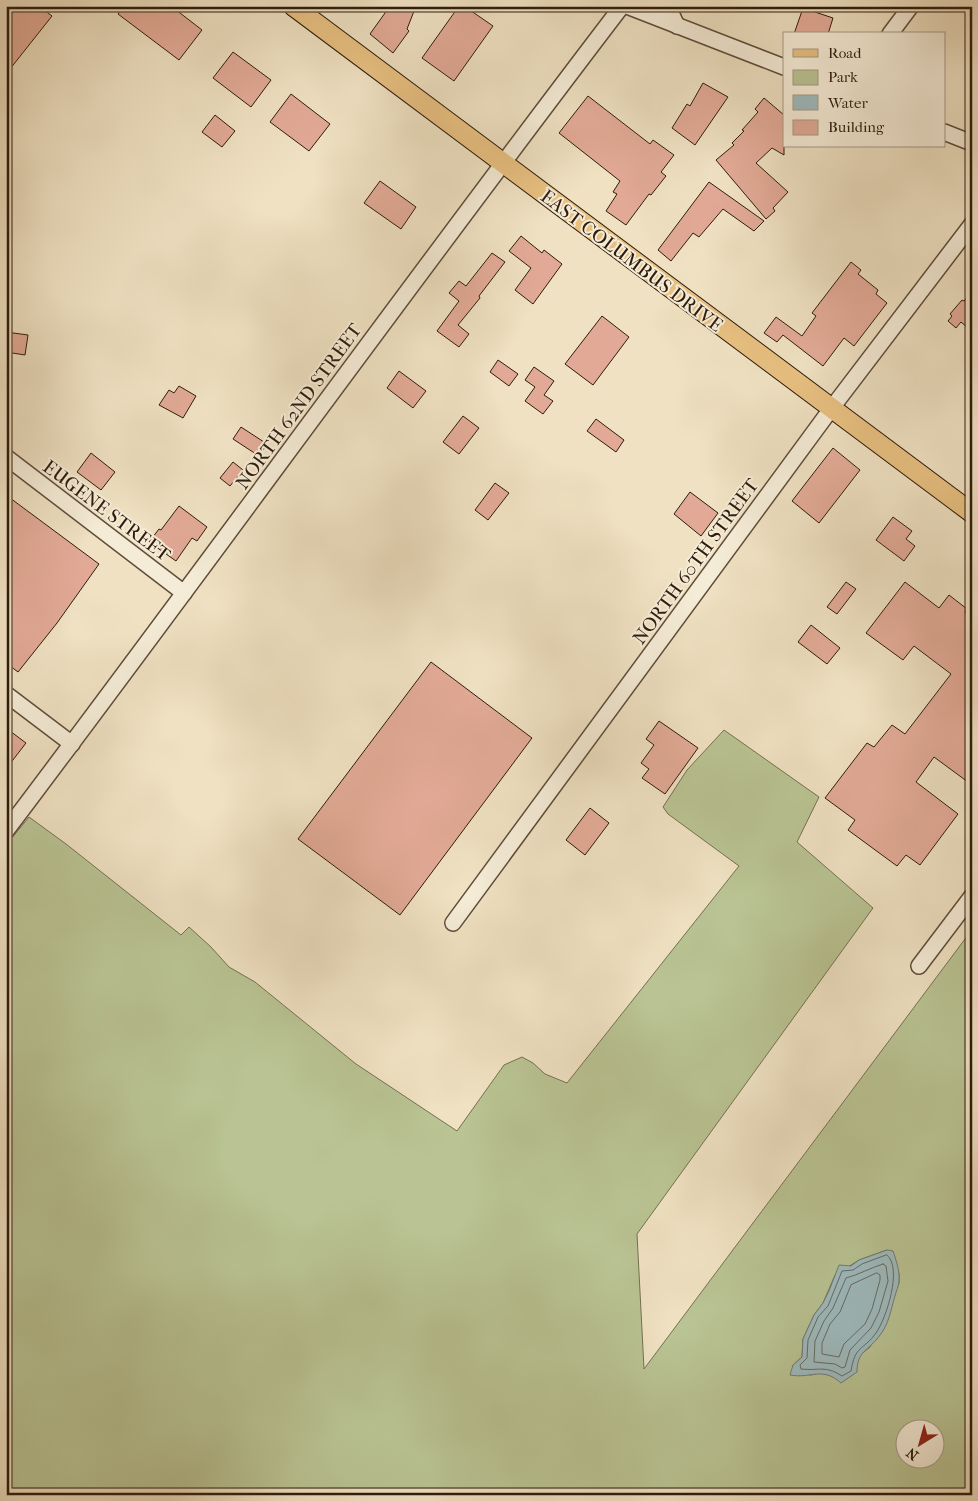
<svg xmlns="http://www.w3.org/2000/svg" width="978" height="1501" font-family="'IM FELL French Canon',serif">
  <rect width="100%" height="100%" fill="#efe1c2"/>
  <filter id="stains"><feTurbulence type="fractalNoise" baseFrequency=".004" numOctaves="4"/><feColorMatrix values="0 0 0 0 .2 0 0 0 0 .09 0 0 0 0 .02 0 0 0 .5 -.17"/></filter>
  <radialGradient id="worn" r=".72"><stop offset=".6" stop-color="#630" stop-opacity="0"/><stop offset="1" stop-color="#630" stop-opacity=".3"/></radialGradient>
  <path fill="#b9c393" stroke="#747050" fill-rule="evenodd" d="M724,730L819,797L797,842L873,908L637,1234L644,1369L968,935L972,938V1495H6V845L29,817L66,844L181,935L189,927L211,947L229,967L255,982L356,1064L457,1131L504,1065L522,1057L533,1063L545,1074L567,1083L739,866L668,814L663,807L687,770ZM887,1250L899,1274V1283L870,1347L859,1356L857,1363L833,1375L819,1373L811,1375L804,1374L793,1375V1365L802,1357L803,1339L814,1315L823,1303L835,1275L859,1260ZM906,1428H936V1458H906Z"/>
  <path fill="#9fbbbe" stroke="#727b77" d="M887,1250L893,1251C896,1260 900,1271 899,1281C899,1286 896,1291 895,1296C891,1309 889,1324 880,1335C869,1351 857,1350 857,1372L841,1383C822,1366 811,1379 790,1375L793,1365L802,1357L803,1339L814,1315L823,1303L829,1291L839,1265L851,1266L859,1260Z"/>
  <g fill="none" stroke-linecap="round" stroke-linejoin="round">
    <g stroke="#666c66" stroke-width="1">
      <path d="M887,1255C903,1268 886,1319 876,1333C863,1351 855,1345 851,1371L842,1376C825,1365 819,1371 801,1369L800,1365L807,1358L808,1340L818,1317L828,1306L842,1271L853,1270L862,1264Z"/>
      <path d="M883,1264L886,1266L888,1281L879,1312L871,1328L850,1350L845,1367L842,1368L835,1364L814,1362L815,1341L824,1321L833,1308L846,1278C858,1275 870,1268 883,1264Z"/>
      <path d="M877,1273L880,1275V1280L872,1309L865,1324L844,1344L839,1357L822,1354V1343L830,1324L840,1312L851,1285Z"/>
    </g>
  </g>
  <g fill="#e2aa96" stroke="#2e1c0d">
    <path d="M6,6H39L52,16L6,74Z"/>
    <path d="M124,6H171L202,30L179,60L118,14Z"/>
    <path d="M388,6H416L407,29L409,31L393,53L370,34L385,13Z"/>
    <path d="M459,6H464L493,26L454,81L422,58Z"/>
    <path d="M803,8L833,18L828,34H794Z"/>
    <path d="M233,52L271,80L251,107L213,78Z"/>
    <path d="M703,83L728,97L695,145L672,128L687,104L690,106Z"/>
    <path d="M291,94L330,124L309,151L270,122Z"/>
    <path d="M588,96L650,144L653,140L674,155L661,172L666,176L651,195L649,194L626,225L606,211L617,194L613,192L620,181L559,133Z"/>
    <path d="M764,98L784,115V155L772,148L756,163L788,192L773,208L775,211L766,219L716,160L734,145L732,143L744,131L742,130L758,112L755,109Z"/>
    <path d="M215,115L235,131L222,147L202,132Z"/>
    <path d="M380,181L416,207L401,229L364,203Z"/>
    <path d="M709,182L764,221L754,231L723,209L699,237L693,233L671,261L658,250Z"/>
    <path d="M521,236L542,253L544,250L562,264L533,304L515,290L531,268L509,251Z"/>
    <path d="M492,253L505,262L479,296L480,298L458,325L469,334L459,347L437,331L459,301L449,293L459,281L466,286Z"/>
    <path d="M851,262L861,270L858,274L878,290L876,294L887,303L854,346L844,338L823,366L783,335L777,342L764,333L776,317L802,336L816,316L812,313Z"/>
    <path d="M972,292V322L967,327L961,322L956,328L948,321L952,316L950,314L962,300L964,301Z"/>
    <path d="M602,316L629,337L593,385L565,364Z"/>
    <path d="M6,332L28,335L25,355L6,352Z"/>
    <path d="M498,360L518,374L509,386L490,372Z"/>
    <path d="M534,367L554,381L544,395L553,401L543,414L525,401L535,387L525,380Z"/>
    <path d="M399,371L426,391L413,408L387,388Z"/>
    <path d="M179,386L196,396L183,418L159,405L169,390L174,393Z"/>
    <path d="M463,416L479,428L459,454L443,442Z"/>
    <path d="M596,419L624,440L616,452L587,431Z"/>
    <path d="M241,427L267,444L259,456L233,439Z"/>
    <path d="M833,448L860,470L819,523L792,501Z"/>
    <path d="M91,453L115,472L101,490L77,472Z"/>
    <path d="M233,462L243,470L230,486L220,478Z"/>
    <path d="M495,483L509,493L488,520L475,510Z"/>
    <path d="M690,492L718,513L701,536L674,514Z"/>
    <path d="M6,495L99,564L57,623L18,672L6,663Z"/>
    <path d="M179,506L207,527L197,541L192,538L176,561L149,542L159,529L161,530Z"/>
    <path d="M893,517L912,531L906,539L915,546L904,561L876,540Z"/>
    <path d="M846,582L856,589L837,614L827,607Z"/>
    <path d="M905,582L939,608L949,595L967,609L965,612L972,616V785L934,757L916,782L958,814L920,865L906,855L897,866L848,830L855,820L825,798L867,743L874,747L892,725L905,734L951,674L914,646L903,660L866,633Z"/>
    <path d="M811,625L840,648L827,664L798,642Z"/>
    <path d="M431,662L532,738L400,915L298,839Z"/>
    <path d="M659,721L698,748L665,794L642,778L649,769L641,763L654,745L646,739Z"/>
    <path d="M6,728L26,743L6,769Z"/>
    <path d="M590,808L609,823L585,855L566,840Z"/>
  </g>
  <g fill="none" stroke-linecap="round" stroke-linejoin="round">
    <defs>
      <g id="minor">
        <path d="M627,6L784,67"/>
        <path d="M668,6L677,26"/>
        <path d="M890,34L911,6"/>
        <path d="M944,132L972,143"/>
        <path d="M6,457L184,593"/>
        <path d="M6,694L72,744"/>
        <path d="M6,831C213,557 413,279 622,6"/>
        <path d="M453,923L831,409L972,224"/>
        <path d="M919,966L972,896"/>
      </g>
      <path id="major" d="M293,6L972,513"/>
    </defs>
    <use href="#minor" stroke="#5e4d3a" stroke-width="18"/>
    <use href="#major" stroke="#2e1c0d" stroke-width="21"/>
    <use href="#minor" stroke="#f5ecd7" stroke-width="15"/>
    <use href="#major" stroke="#e8c081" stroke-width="19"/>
  </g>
  <g text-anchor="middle" stroke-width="4" stroke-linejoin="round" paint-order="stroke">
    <g font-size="19" fill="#2e1c0d" stroke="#f5ecd7">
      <text transform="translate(632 260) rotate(37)" y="7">EAST COLUMBUS DRIVE</text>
      <text transform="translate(298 406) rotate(-54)" y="7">NORTH 62ND STREET</text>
      <text transform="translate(107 510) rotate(37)" y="7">EUGENE STREET</text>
      <text transform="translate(695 561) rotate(-54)" y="7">NORTH 60TH STREET</text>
    </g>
  </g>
  <rect width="978" height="1501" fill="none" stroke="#efe1c2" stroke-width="25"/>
  <rect x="8" y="8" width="963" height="1486" fill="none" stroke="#2e1c0d" stroke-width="2.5"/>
  <rect x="12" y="12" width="953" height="1476" fill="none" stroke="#2e1c0d"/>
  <rect x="783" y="32" width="162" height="115" fill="#f5ecd7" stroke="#a59986"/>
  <rect x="793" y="49" width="25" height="8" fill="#e8c081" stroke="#a59986"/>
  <text x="828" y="58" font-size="15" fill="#2e1c0d">Road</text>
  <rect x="793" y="70" width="25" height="15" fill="#b9c393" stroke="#a59986"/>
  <text x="828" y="82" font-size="15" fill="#2e1c0d">Park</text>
  <rect x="793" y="95" width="25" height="15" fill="#9fbbbe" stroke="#a59986"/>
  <text x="828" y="108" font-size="15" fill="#2e1c0d">Water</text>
  <rect x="793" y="120" width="25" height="15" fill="#e2aa96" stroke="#a59986"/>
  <text x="828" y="132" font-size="15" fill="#2e1c0d">Building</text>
  <g transform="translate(920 1444) rotate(217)"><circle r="24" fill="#f5ecd7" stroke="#a59986"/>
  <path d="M0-4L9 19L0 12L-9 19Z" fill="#8f2418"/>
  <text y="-8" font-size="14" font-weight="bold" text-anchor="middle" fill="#2e1c0d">N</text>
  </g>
  <rect width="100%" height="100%" filter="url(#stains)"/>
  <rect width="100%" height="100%" fill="url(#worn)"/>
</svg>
